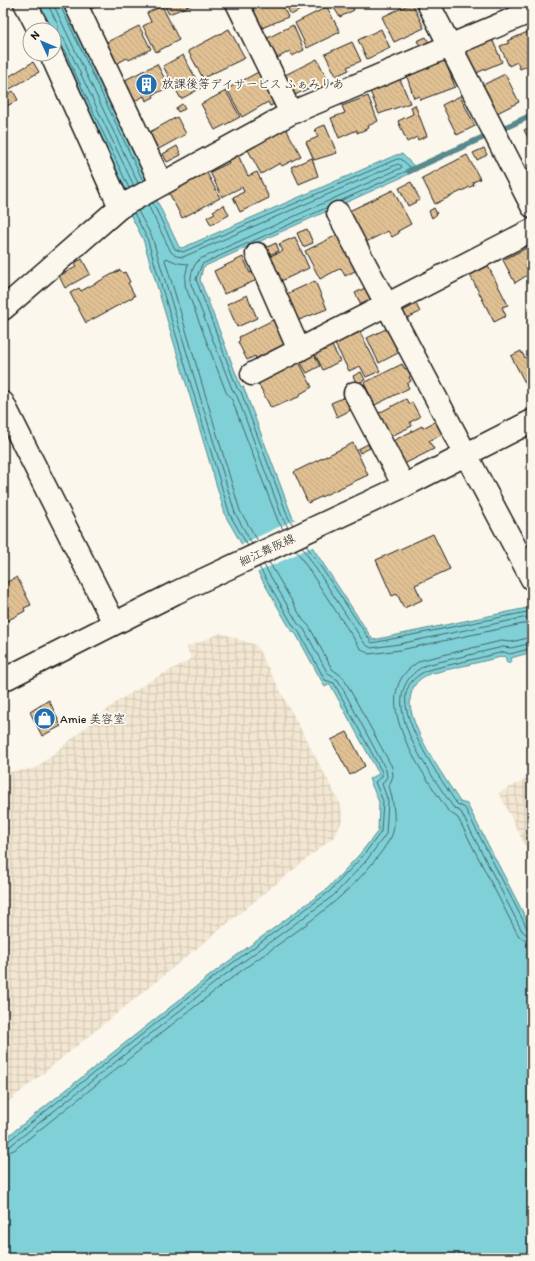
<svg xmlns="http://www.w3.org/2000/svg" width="535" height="1261" font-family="Itim,'Klee One',sans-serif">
  <defs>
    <pattern id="industrial-grid" width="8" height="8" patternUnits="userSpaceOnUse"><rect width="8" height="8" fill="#f3e7d2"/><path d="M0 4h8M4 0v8" fill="none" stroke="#d0c6b4"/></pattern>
    <pattern id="building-back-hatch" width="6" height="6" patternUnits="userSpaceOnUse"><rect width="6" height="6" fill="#e1c194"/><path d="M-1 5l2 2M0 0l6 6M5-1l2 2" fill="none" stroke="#c0a57f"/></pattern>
  </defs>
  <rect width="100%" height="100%" fill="#fbf7ec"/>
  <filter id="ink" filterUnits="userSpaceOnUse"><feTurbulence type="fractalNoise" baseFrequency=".025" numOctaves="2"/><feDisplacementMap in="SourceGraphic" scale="8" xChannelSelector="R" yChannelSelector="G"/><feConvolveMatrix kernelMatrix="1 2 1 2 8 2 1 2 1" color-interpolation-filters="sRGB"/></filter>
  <g filter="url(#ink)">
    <g fill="url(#industrial-grid)">
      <path d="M221,633L256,645L340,803L343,819L335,836L3,1106V773L36,768L118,701L150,681L191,659L187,647Z"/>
      <path d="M532,776V860L499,793Z"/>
    </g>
    <path fill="#80d1d7" stroke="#58898c" d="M37,3H63L179,247L182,248L396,155L402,154L418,170L203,267L200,280L241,387L243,386L292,516L373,640L532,607V652L511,658L512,661L507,663L505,656L429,674C420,678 414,683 411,694C403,721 446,779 460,802L467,804L532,930V1258H3V1140L217,970L327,889L359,855L378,831L379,802L369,779L379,774L330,684L325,687L296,634L291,630L226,517L143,239L130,214L126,190L54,39V30H50Z"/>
    <path fill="#fbf7ec" d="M296,519L314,546L256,573L240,545Z"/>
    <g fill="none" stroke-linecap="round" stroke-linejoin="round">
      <g stroke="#446467" stroke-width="1">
        <path d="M47,3L58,25V33L64,39L134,186"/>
        <path d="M54,3L55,8L138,183"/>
        <path d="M59,3L143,181"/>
        <path d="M54,38L60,41L129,188"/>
        <path d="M153,203L175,249L183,252L397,159H401L410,167L409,170L340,201"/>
        <path d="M148,205L171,252L176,256L183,257L398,164L402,166L401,168L200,259C193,264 190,276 191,284L232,389L237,396L283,519L288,527"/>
        <path d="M138,211L152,237L235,513L252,544"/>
        <path d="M134,213L147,238L230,515L248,546"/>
        <path d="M293,525L288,517L241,392L237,388L196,279L202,264L328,207"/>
        <path d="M258,541L240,511L165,260L166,258L178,263L188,264L185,278V285L226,392L232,400L278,521L283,529"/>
        <path d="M306,545L372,643L532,611"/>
        <path d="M302,547L365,644L371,648L399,644L532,616"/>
        <path d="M296,550L360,648L369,654L400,650L532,622"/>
        <path d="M532,637L511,642L501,641L422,660C360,692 423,772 448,811L458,818L518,935L524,940L532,942"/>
        <path d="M532,643L511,648L503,647L426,665C367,694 431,773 453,807L461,812L522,931L527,935L532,936"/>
        <path d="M532,648L510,654L504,652L428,670C417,675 408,682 406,694C401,724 441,779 457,804L465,808L527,928L532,931"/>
        <path d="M3,1143L7,1142L219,973L329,892L362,857L381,832L383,801L375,782L382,777V772L334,683L325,680L299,632L294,627L259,567"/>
        <path d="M3,1148L10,1146L222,977L333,896L366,861L386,834L388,801L382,784L387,777L386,770L338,680L328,674L304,629L298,624L264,565"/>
        <path d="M3,1154L14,1150C84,1095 154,1038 225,983C282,939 351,902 390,839C398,827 393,799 389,786L393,776L392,767L343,677L332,669L309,626L303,620L269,562"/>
      </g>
      <g stroke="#58898c" stroke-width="6">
        <path d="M502,129L532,115"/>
        <path d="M409,171L486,136"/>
      </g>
    </g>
    <g fill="url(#building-back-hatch)" stroke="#1c1c1c">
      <path d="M86,3H103L89,10Z"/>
      <path d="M163,3H196L169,14Z"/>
      <path d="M256,3H281L288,17L257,30L247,8Z"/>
      <path d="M285,3H325L314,9L311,4L291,15Z"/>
      <path d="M335,3H351L354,10L340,17L334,8L337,7Z"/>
      <path d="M412,3L424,28L394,42L382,17Z"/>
      <path d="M162,6L179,40L156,52L143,26L151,22L147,13Z"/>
      <path d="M327,7L340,32L307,48L295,23Z"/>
      <path d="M293,25L304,50L292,56L290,51L272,61L262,41Z"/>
      <path d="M139,26L151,49L129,60L127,58L116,64L105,43Z"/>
      <path d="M229,29L245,58L203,78L188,51Z"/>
      <path d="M381,29L390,48L367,59L358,40Z"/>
      <path d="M532,30V64L520,69L517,62L509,66L500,46L509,43L507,41Z"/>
      <path d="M426,37L429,43L420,46L417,41Z"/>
      <path d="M492,39L502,62L474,74L464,52Z"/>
      <path d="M352,42L361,61L347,67L349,70L336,76L325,54Z"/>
      <path d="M183,55L201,88L181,99L163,66Z"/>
      <path d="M317,59L331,86L319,92L315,85L291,97L281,77Z"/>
      <path d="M445,60L455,87L420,100L419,96L414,98L406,74Z"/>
      <path d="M33,62L39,72L3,93V80Z"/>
      <path d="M157,64L169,87L153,95L154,97L146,101L144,96L133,102L123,81Z"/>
      <path d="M262,70L279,102L270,106L268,102L242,117L227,89Z"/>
      <path d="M505,74L519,102L495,114L481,86Z"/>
      <path d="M400,79L410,103L379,114L370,91Z"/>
      <path d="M13,91L18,100L3,108V97Z"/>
      <path d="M226,91L240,117L215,130L201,104Z"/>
      <path d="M368,96L378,121L368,126L369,128L357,133V130L339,138L331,118L345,113L342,106Z"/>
      <path d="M460,96L475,126L457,135L442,105Z"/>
      <path d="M182,104L185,109L178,112L176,108Z"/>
      <path d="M415,105L427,136L418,140L417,137L407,142L398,121L413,114L411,107Z"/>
      <path d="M177,117L186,134L157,150L148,133Z"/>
      <path d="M325,125L337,153L314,160L306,142L318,137L315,129Z"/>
      <path d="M532,126V145L524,130Z"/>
      <path d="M285,127L301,156L282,166L280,163L261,174L247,148Z"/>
      <path d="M177,146L181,155L167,162L163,154Z"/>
      <path d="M484,148L487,155L477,160L473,153Z"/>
      <path d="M237,153L248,176L257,172L269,198L240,212L233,197L244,192L242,187L222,197L210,172L229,163L227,158Z"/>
      <path d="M467,155L480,179L473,182L474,185L435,204L422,178Z"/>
      <path d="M312,158L318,176L299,184L291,167Z"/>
      <path d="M206,171L220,198L182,218L168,191Z"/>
      <path d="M411,182L420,200L408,206L399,188Z"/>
      <path d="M393,190L411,224L398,231L399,233L392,237L388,231L366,242L349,211Z"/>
      <path d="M224,205L229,215L211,225L207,217L215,213L213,211Z"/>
      <path d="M434,208L437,214L432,218L429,211Z"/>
      <path d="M307,229L313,243L303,247L297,233Z"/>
      <path d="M341,233L359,269L345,276L341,268L320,279L305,251Z"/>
      <path d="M295,237L309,268L281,281L277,272L275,274L271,264L273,263L270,256L283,251L279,244Z"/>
      <path d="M276,243L279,251L266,256L263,249Z"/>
      <path d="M532,245V272L515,283L503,260Z"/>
      <path d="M243,257L250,273L253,272L257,280L224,294L214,271Z"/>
      <path d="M82,259L90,274L65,288L59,276L76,267L74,263Z"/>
      <path d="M488,266L508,305L502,307L506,316L494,322L470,275Z"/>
      <path d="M120,270L123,273L125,272L130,282L128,283L135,296L86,323L70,293L79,288L81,291Z"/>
      <path d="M315,281L327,309L294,322L282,296Z"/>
      <path d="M367,287L374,302L363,308L355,293Z"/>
      <path d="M247,295L257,318L237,327L227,304Z"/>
      <path d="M416,304L420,312L405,319L401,312Z"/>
      <path d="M273,320L285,345L257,360L255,356L247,360L238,342L240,340L239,337Z"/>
      <path d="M388,328L400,352L379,363L367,338Z"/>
      <path d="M360,332L380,371L366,377L360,366L349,371L335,344Z"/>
      <path d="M331,344L340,361L323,370L314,352Z"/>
      <path d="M521,351L525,358L532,355V396L511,356Z"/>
      <path d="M314,354L320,366L307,373L300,361Z"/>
      <path d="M298,360L312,387L300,394L301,396L271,408L257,381Z"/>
      <path d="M402,364L405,369L408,367L412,375L409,377L411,381L407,384L409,388L375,405L364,383Z"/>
      <path d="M361,372L365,380L357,384L353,376Z"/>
      <path d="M345,397L351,410L337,417L331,403Z"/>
      <path d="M406,399L409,404L412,402L420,417L410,422L412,426L387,438L373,416Z"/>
      <path d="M438,420L445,433L429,441L434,449L400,466L389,443L422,426L423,428Z"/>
      <path d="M353,443L368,475L308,503L294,472Z"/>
      <path d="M368,444L370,448L360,453L358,449Z"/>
      <path d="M532,452V466H531L527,454Z"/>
      <path d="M433,534L450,569L415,585L422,600L404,608L397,594L392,596L376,560Z"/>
      <path d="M17,577L31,605L24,608L25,611L3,623V584Z"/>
      <path d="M49,700L61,726L42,736L30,712Z"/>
      <path d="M347,732L365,766L350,775L331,740Z"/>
    </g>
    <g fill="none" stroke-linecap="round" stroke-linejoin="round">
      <defs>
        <g id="minor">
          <path d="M25,3L39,30"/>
          <path d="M75,3L161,183"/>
          <path d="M237,3L291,113"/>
          <path d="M428,3L532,206"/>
          <path d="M51,54L120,207L291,113L532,11"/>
          <path d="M338,213L532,579"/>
          <path d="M257,254L299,350"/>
          <path d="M252,374L532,230"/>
          <path d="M355,393L404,486"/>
          <path d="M3,403L114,623"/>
        </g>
        <path id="tertiary" d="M3,309L120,207"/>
        <path id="primary" d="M3,680L175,593L404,486L532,421"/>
      </defs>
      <use href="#minor" stroke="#1c1c1c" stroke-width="25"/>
      <use href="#tertiary" stroke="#1c1c1c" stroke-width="25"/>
      <use href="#primary" stroke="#1c1c1c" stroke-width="25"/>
      <use href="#minor" stroke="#fbf7ec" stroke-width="22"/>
      <use href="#tertiary" stroke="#fbf7ec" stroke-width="22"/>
      <use href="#primary" stroke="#fbf7ec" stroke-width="22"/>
    </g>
  </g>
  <defs>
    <symbol id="building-disc" viewBox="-11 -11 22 22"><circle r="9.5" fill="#1f6fb2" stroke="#fbf7ec"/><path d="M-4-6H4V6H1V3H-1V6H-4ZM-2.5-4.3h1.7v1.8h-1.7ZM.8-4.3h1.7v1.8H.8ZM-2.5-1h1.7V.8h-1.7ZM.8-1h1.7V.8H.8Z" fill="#fff"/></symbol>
    <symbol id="shop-disc" viewBox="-11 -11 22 22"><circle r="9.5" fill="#1f6fb2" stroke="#fbf7ec"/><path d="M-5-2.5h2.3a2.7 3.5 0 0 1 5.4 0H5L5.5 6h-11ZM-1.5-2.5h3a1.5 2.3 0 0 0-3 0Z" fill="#fff"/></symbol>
  </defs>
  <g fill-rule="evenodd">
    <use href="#building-disc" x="134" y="72" width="25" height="25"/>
    <use href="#shop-disc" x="32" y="706" width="25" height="25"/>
  </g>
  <g text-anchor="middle" stroke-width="4" stroke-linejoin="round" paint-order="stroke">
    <g font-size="12" fill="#1c1c1c" stroke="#fbf7ec" text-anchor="start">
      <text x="162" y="88">放課後等デイサービス ふぁみりあ</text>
      <text x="60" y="723">Amie 美容室</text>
    </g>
    <g font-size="12" fill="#1c1c1c" stroke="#fbf7ec">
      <text transform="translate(267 550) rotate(-25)" y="4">細江舞阪線</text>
    </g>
  </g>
  <rect width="535" height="1261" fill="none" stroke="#fbf7ec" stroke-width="16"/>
  <rect x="8" y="8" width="519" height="1245" fill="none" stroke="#1c1c1c" stroke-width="1.5" filter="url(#ink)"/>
  <g transform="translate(42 42) rotate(314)"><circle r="19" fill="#fbf7ec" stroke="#a29f99"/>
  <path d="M0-3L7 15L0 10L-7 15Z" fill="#1f6fb2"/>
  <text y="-6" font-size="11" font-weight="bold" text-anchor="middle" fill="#1c1c1c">N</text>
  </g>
</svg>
